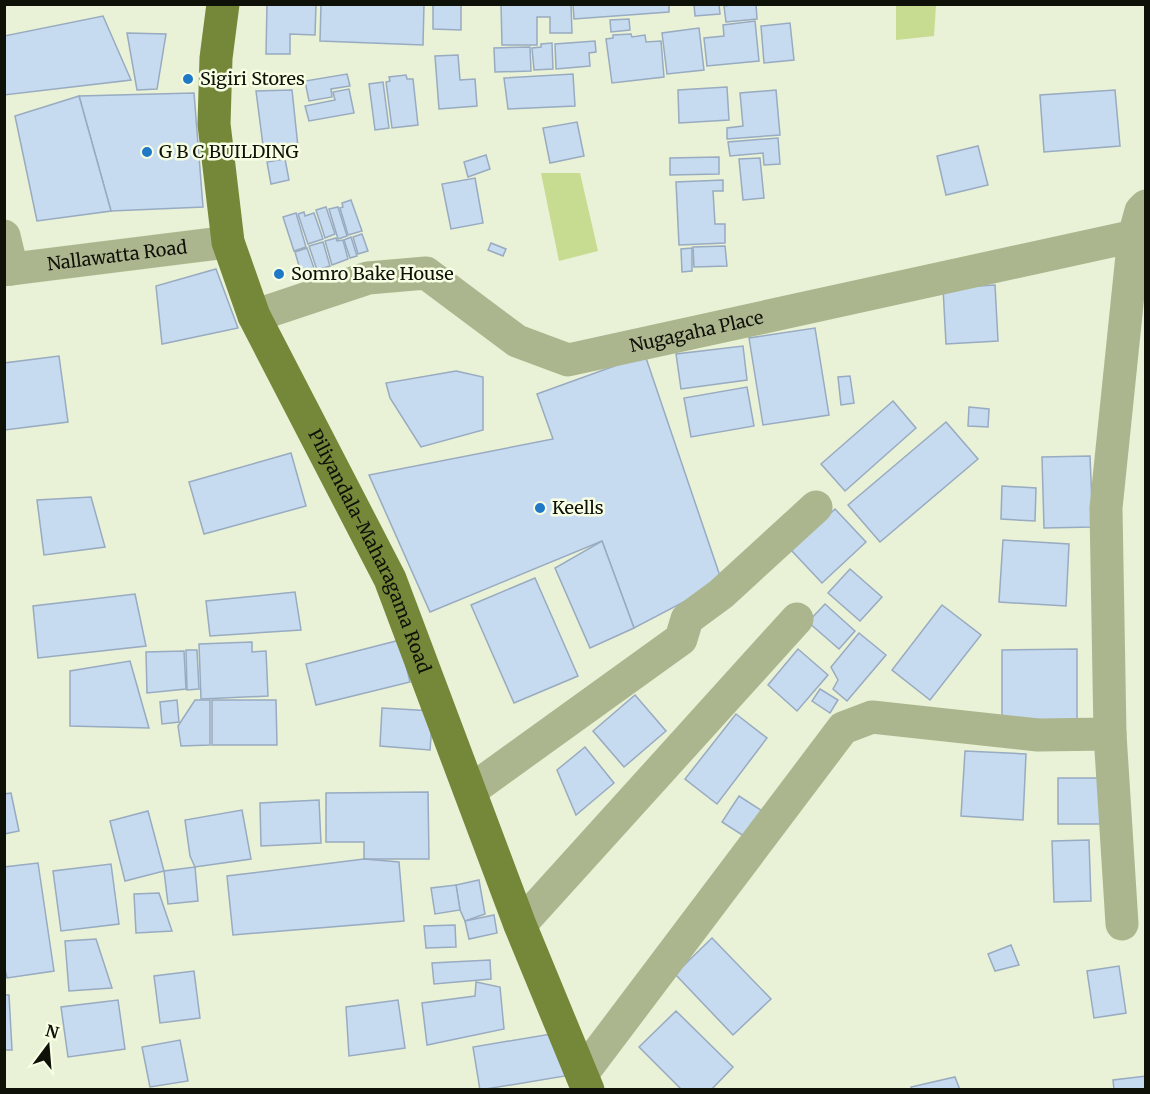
<svg xmlns="http://www.w3.org/2000/svg" width="1150" height="1094" font-family="Merriweather,serif">
  <rect width="100%" height="100%" fill="#e9f1d6"/>
  <g fill="#c8dc91">
    <path d="M896,5H936L934,36L896,40Z"/>
    <path d="M541,173H580L598,251L559,261Z"/>
  </g>
  <g fill="#c6daf0" stroke="#98abc0" stroke-width="1.5">
    <path d="M267,4H316L315,35L290,34V54H266Z"/>
    <path d="M321,4H424L423,45L320,41Z"/>
    <path d="M433,4H461V30L433,29Z"/>
    <path d="M501,4H571L572,33H550V17H537V45H502Z"/>
    <path d="M573,4H669V12L574,19Z"/>
    <path d="M694,4H719L720,14L695,16Z"/>
    <path d="M739,4H756L757,19L726,22L724,6Z"/>
    <path d="M103,16L131,80L4,95V36Z"/>
    <path d="M629,19L630,30L611,32L610,20Z"/>
    <path d="M755,21L759,61L707,66L704,38L724,36L723,25Z"/>
    <path d="M790,23L794,60L764,63L761,26Z"/>
    <path d="M699,28L704,70L667,74L662,33Z"/>
    <path d="M127,33L166,34L157,89L137,90Z"/>
    <path d="M631,34L632,37L645,35L646,42L661,41L664,77L612,83L606,39L613,38V35Z"/>
    <path d="M595,41L596,52L589,53L590,66L556,69L555,44Z"/>
    <path d="M552,43L553,69L534,70L532,48L541,47V44Z"/>
    <path d="M530,47L531,71L495,72L494,48Z"/>
    <path d="M458,55L460,80L475,79L477,106L439,109L435,56Z"/>
    <path d="M347,74L350,86L331,89L332,97L309,101L305,81Z"/>
    <path d="M573,74L575,106L508,109L504,78Z"/>
    <path d="M406,75L407,79H413L418,125L392,128L386,82L390,81L389,77Z"/>
    <path d="M383,82L389,128L375,130L369,84Z"/>
    <path d="M727,87L729,120L679,123L678,90Z"/>
    <path d="M349,89L354,113L309,121L305,106L335,100L333,92Z"/>
    <path d="M292,90L298,147L264,153L256,91Z"/>
    <path d="M776,90L780,135L727,139V128L743,126L740,93Z"/>
    <path d="M1115,90L1120,146L1044,152L1040,95Z"/>
    <path d="M194,93L203,207L111,211L79,96Z"/>
    <path d="M79,96L111,211L37,221L15,116Z"/>
    <path d="M577,122L584,156L550,163L543,128Z"/>
    <path d="M778,138L780,164L764,165L763,153L730,156L728,142Z"/>
    <path d="M978,146L988,185L946,195L937,156Z"/>
    <path d="M486,155L490,169L468,177L464,162Z"/>
    <path d="M719,157V174L670,175V158Z"/>
    <path d="M760,158L764,198L743,200L739,159Z"/>
    <path d="M285,159L289,180L271,184L267,162Z"/>
    <path d="M475,178L483,223L451,229L442,184Z"/>
    <path d="M723,180V191H713L715,224H725V243L679,245L676,182Z"/>
    <path d="M351,200L362,231L348,235L340,208L343,207L342,203Z"/>
    <path d="M326,207L335,234L325,238L316,210Z"/>
    <path d="M338,207L347,236L338,239L329,209Z"/>
    <path d="M304,212L305,216L314,213L323,239L308,244L298,214Z"/>
    <path d="M296,213L306,247L294,251L283,217Z"/>
    <path d="M362,234L368,251L358,254L353,237Z"/>
    <path d="M351,237L357,256L350,258L344,240Z"/>
    <path d="M336,238L337,241L343,240L348,259L332,265L325,241Z"/>
    <path d="M323,242L330,266L317,270L309,246Z"/>
    <path d="M491,243L506,249L503,256L488,250Z"/>
    <path d="M725,246L727,266L694,267L693,247Z"/>
    <path d="M307,248L315,271L302,276L295,252Z"/>
    <path d="M692,248V271L682,272L681,249Z"/>
    <path d="M216,269L238,328L162,344L156,286Z"/>
    <path d="M995,285L998,341L946,344L943,288Z"/>
    <path d="M815,328L829,415L763,425L749,338Z"/>
    <path d="M743,346L747,380L681,389L676,354Z"/>
    <path d="M645,355L722,582L634,628L602,541L430,612L369,475L553,439L537,394Z"/>
    <path d="M59,356L68,422L5,430L4,363Z"/>
    <path d="M456,371L483,377V430L421,447L390,398L386,383Z"/>
    <path d="M850,376L854,403L841,405L838,377Z"/>
    <path d="M747,387L754,426L691,437L684,398Z"/>
    <path d="M893,401L916,428L845,491L821,464Z"/>
    <path d="M969,407L989,409L988,427L968,426Z"/>
    <path d="M946,422L978,459L880,542L848,505Z"/>
    <path d="M291,453L306,506L204,534L189,482Z"/>
    <path d="M1090,456L1093,527L1044,528L1042,457Z"/>
    <path d="M1002,486L1036,488L1035,521L1001,519Z"/>
    <path d="M91,497L105,547L44,555L37,500Z"/>
    <path d="M835,509L866,542L822,583L791,550Z"/>
    <path d="M1003,540L1069,544L1066,606L999,602Z"/>
    <path d="M602,541L634,628L590,648L555,568Z"/>
    <path d="M850,569L882,597L860,621L828,593Z"/>
    <path d="M535,578L578,676L514,703L471,605Z"/>
    <path d="M295,592L301,630L210,636L206,601Z"/>
    <path d="M135,594L146,646L38,658L33,606Z"/>
    <path d="M825,604L855,631L839,649L808,622Z"/>
    <path d="M942,605L981,635L930,700L892,670Z"/>
    <path d="M859,633L886,655L847,701L833,689L838,680L831,667Z"/>
    <path d="M400,640L410,682L316,705L306,664Z"/>
    <path d="M252,642V652L266,651L268,696L201,699L199,644Z"/>
    <path d="M798,649L828,675L797,711L768,685Z"/>
    <path d="M1077,649V721L1002,722V650Z"/>
    <path d="M186,650H197L199,689L187,690Z"/>
    <path d="M184,651L186,689L147,693L146,652Z"/>
    <path d="M130,661L149,728L70,726V671Z"/>
    <path d="M820,689L838,700L830,713L812,701Z"/>
    <path d="M635,695L666,731L624,767L593,731Z"/>
    <path d="M177,700L179,722L162,724L160,702Z"/>
    <path d="M195,700H210V745L181,746L178,726Z"/>
    <path d="M212,700H276L277,745H212Z"/>
    <path d="M382,708L433,711L430,750L380,746Z"/>
    <path d="M736,714L767,738L717,804L685,779Z"/>
    <path d="M585,747L614,783L576,815L557,770Z"/>
    <path d="M965,751L1026,754L1023,820L961,816Z"/>
    <path d="M1058,778H1104L1105,824H1058Z"/>
    <path d="M428,792L429,859H364V842H326V793Z"/>
    <path d="M11,793L19,831L4,834V794Z"/>
    <path d="M739,796L767,814L750,840L722,822Z"/>
    <path d="M319,800L321,843L261,846L260,803Z"/>
    <path d="M242,810L251,859L195,867L190,856L185,820Z"/>
    <path d="M148,811L164,871L125,881L110,821Z"/>
    <path d="M1089,840L1091,901L1054,902L1052,841Z"/>
    <path d="M364,859L399,862L404,921L233,935L227,876Z"/>
    <path d="M38,863L54,971L7,978L4,965V867Z"/>
    <path d="M111,864L119,924L61,931L53,871Z"/>
    <path d="M195,867L198,901L168,904L164,871Z"/>
    <path d="M479,880L485,914L465,921L460,910L456,885Z"/>
    <path d="M456,885L460,910L435,914L431,888Z"/>
    <path d="M159,893L172,931L136,933L134,894Z"/>
    <path d="M494,915L497,933L469,939L465,921Z"/>
    <path d="M455,925L456,947L426,948L424,926Z"/>
    <path d="M712,938L771,999L733,1035L675,974Z"/>
    <path d="M96,939L112,988L69,991L65,941Z"/>
    <path d="M1011,945L1019,965L995,971L988,954Z"/>
    <path d="M490,960L491,979L434,984L432,963Z"/>
    <path d="M1119,966L1126,1013L1094,1018L1087,971Z"/>
    <path d="M194,971L200,1018L160,1023L154,976Z"/>
    <path d="M476,982L500,987L504,1029L427,1045L422,1003L475,996Z"/>
    <path d="M4,995H9L12,1050H4Z"/>
    <path d="M118,1000L125,1049L68,1057L61,1007Z"/>
    <path d="M398,1000L405,1048L349,1056L346,1007Z"/>
    <path d="M676,1011L733,1067L711,1090H682L639,1047Z"/>
    <path d="M557,1033L565,1076L480,1090L473,1047Z"/>
    <path d="M180,1040L188,1081L150,1087L142,1047Z"/>
    <path d="M1146,1076V1090H1114L1113,1080Z"/>
    <path d="M955,1077L960,1090H912L911,1087Z"/>
  </g>
  <g fill="none" stroke-linecap="round" stroke-linejoin="round">
    <g stroke="#abb68e" stroke-width="33">
      <path d="M4,236L12,269"/>
      <path id="s1" d="M4,270L228,242"/>
      <path id="s2" d="M254,316L368,278L426,273L517,341L568,360L1134,236L1141,211L1146,206"/>
      <path d="M470,791L681,639L687,619L721,594L816,507"/>
      <path d="M1122,924L1110,734L1106,508L1134,236"/>
      <path d="M520,925L797,619"/>
      <path d="M582,1074L843,728L872,717L1038,735L1110,734"/>
    </g>
    <path stroke="#758738" stroke-width="33" id="s3" d="M223,4L216,58L214,124L228,242L254,316L390,579L520,925L588,1090"/>
  </g>
  <g fill="#1f79c6" stroke="#f6fee3" stroke-width="2">
    <circle cx="188" cy="79" r="6"/>
    <circle cx="147" cy="152" r="6"/>
    <circle cx="279" cy="274" r="6"/>
    <circle cx="540" cy="508" r="6"/>
  </g>
  <g text-anchor="middle" stroke-width="5" stroke-linejoin="round" paint-order="stroke">
    <g font-size="18" fill="#0e1108" stroke="#f6fee3" text-anchor="start">
      <text x="200" y="85">Sigiri Stores</text>
      <text x="159" y="158">G B C BUILDING</text>
      <text x="291" y="280">Somro Bake House</text>
      <text x="552" y="514">Keells</text>
    </g>
    <g font-size="18" fill="#0e1108" stroke="#f6fee3">
      <text dy="6" stroke="none"><textPath href="#s1" startOffset="114">Nallawatta Road</textPath></text>
      <text dy="6" stroke="none"><textPath href="#s2" startOffset="478">Nugagaha Place</textPath></text>
      <text dy="6" stroke="none"><textPath href="#s3" startOffset="580">Piliyandala-Maharagama Road</textPath></text>
    </g>
  </g>
  <rect width="1150" height="1094" fill="none" stroke="#0e1108" stroke-width="12"/>
  <g transform="translate(48 1046) rotate(16)" stroke="#f6fee3" stroke-width="4.5" paint-order="stroke">
  <path d="M0-4.5L10 22L0 15L-10 22Z" fill="#0e1108"/>
  <text y="-9" font-size="16" font-weight="bold" text-anchor="middle" fill="#0e1108">N</text>
  </g>
</svg>
